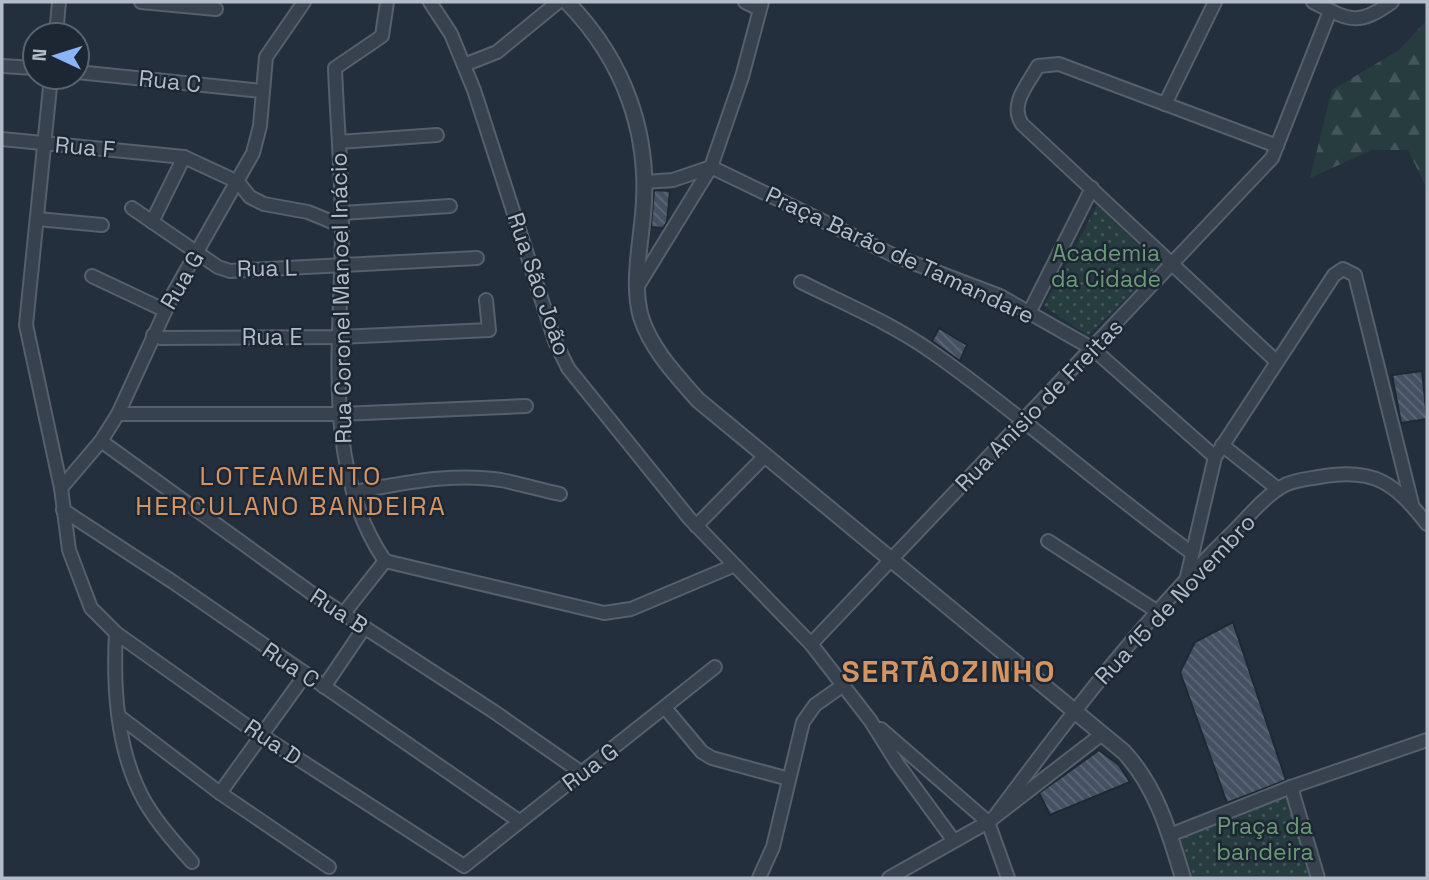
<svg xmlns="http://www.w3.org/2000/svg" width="1429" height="880" font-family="'Space Grotesk',sans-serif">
  <defs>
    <pattern id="grass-dots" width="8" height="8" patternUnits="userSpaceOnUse" patternTransform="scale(1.75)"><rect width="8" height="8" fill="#263c3f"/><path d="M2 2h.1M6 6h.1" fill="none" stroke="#435659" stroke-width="1.8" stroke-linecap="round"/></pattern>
    <pattern id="forest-firs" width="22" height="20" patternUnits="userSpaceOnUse" patternTransform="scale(1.75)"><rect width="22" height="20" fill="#263c3f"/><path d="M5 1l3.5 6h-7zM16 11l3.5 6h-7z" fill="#435659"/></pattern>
    <pattern id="building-back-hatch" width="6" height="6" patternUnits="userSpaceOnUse" patternTransform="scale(1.75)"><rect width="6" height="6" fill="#455162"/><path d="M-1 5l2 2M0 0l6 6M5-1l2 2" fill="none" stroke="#5d6877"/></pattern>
  </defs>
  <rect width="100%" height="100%" fill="#242f3e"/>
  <g fill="url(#grass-dots)">
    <path d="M1097,205L1160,265L1088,336L1044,306Z"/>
    <path d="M1291,787L1318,878H1183L1170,835Z"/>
  </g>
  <path fill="url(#forest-firs)" d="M1427,20V189L1408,150H1372L1310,178L1332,90L1399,50Z"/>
  <g fill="url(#building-back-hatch)" stroke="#1f2835" stroke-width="2">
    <path d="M654,190L670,191L667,222L663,228L651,227Z"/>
    <path d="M939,328L967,345L960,361L932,341Z"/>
    <path d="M1422,371L1427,419L1401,423L1392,375Z"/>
    <path d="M1233,622L1286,780L1227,803L1180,672L1195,642Z"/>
    <path d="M1099,750L1119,765L1130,782L1050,815L1039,793Z"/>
  </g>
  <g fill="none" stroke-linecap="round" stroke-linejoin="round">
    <defs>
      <g id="minor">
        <path d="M141,2L216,9"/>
        <path d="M430,2L451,34L474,90L555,341L568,368L689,518L811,644L870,720L897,763L954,841"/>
        <path d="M745,2L759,9"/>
        <path d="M1313,2C1349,20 1357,27 1392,2"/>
        <path d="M56,35L59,2"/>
        <path d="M464,65L497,52L558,2"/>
        <path d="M2,66L35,68"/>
        <path d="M77,72L262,91"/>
        <path d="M51,77L26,325L61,488L69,550L91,608L116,633L244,724L464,866L715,667"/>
        <path d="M1165,104L1215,2"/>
        <path d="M2,139L184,157L238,182L250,197L264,204L308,212L342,226"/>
        <path d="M339,142L437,135"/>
        <path d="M645,182L673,180L711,167L895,256L1000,296L1093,349L1215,457"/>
        <path d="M132,208L218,267L230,271L477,258"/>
        <path d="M342,213L450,206"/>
        <path d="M37,219L102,225"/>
        <path d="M152,222L184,157"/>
        <path d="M92,276L164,310"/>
        <path d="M801,282C845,304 891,323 932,352C1022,415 1103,489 1192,553"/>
        <path d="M639,284L711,167L742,77L762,2"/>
        <path d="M1029,313L1092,188"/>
        <path d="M153,335L161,338L340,337L489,330L486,300"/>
        <path d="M1277,362L1022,124C1009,104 1028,84 1038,66L1059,64L1277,146"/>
        <path d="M118,414H341L526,406"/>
        <path d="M101,441L310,592L493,711L582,773"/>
        <path d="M1222,445L1278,489"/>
        <path d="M61,488L101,441L118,414L174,292L253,153L260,126L266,57L304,2"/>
        <path d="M353,492C401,484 453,472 501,480C521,484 541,490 560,494"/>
        <path d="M63,510L173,582L519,821"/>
        <path d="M696,526L765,456"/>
        <path d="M1048,541L1158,612"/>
        <path d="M385,561C320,466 342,337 342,228C342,174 337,121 335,68L382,36L387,2"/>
        <path d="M385,561L604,613L631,609L733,566"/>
        <path d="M1186,581L1215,457L1334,275L1343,269L1355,275L1412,504"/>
        <path d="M344,613L385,561"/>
        <path d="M116,633C113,688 117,753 145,802C158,824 175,843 192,862"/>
        <path d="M811,644L1272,158L1330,11"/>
        <path d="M324,687L364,628"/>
        <path d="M666,709L702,752L712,758L789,779"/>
        <path d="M120,717L220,793L329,867"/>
        <path d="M881,729L988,822L1008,878"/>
        <path d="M1291,787L1318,878"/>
        <path d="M220,793L305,675"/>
        <path d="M996,815C1068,718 1142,621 1228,537C1245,521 1263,497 1283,486C1293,480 1307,479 1319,477C1374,467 1395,483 1427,524"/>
        <path d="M1170,835L1291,787L1427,740"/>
        <path d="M759,878L773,847L803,722L815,705L842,686"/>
        <path d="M889,878L988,822L1102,734"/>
      </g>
      <path id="tertiary" d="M567,2C624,60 651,134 643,215C640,246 632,287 641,317C651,349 676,375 698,400L1124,752C1157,788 1169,832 1183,878"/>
    </defs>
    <use href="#minor" stroke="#565f6c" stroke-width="16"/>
    <use href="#tertiary" stroke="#565f6c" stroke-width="18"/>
    <use href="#minor" stroke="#38414e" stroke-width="12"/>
    <use href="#tertiary" stroke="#38414e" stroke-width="14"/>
  </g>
  <g text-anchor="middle" stroke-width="5" stroke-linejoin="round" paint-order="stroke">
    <g font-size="23" fill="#b4bcc9" stroke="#1d2633">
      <text transform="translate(170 81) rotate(6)" y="8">Rua C</text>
      <text transform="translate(85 147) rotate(5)" y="8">Rua F</text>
      <text transform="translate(900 255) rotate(25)" y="8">Praça Barão de Tamandare</text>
      <text transform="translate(267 268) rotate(-1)" y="8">Rua L</text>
      <text transform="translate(182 280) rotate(-60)" y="8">Rua G</text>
      <text transform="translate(539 284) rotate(71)" y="8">Rua São João</text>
      <text transform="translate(341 298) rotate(-91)" y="8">Rua Coronel Manoel Inácio</text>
      <text x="272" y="345">Rua E</text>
      <text transform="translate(1039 405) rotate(-46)" y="8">Rua Anisio de Freitas</text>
      <text transform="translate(1175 599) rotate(-47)" y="8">Rua 15 de Novembro</text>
      <text transform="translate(339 611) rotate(33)" y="8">Rua B</text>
      <text transform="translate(291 665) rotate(34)" y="8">Rua C</text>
      <text transform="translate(273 742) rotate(34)" y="8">Rua D</text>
      <text transform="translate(590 767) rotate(-37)" y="8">Rua G</text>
    </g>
    <g font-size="23" fill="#6b9a76" stroke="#1d2633">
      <text x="1106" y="261">Academia<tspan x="1106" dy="26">da Cidade</tspan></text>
      <text x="1265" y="834">Praça da<tspan x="1265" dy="26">bandeira</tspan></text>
    </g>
    <g font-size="26" letter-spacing="2" fill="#d59563" stroke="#1d2633">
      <text x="291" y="485">LOTEAMENTO<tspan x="291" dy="30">HERCULANO BANDEIRA</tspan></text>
    </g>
    <g font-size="30" font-weight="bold" letter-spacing="2" fill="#d59563" stroke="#1d2633">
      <text x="949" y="682">SERTÃOZINHO</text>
    </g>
  </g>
  <rect width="1429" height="880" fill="none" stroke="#b4bcc9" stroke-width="7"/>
  <g transform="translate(56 56) rotate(274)"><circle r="33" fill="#1d2633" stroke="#59626f" stroke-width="2"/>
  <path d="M0-5L12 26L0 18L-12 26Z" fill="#8ab4f8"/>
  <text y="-10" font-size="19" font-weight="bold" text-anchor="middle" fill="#b4bcc9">N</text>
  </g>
</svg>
